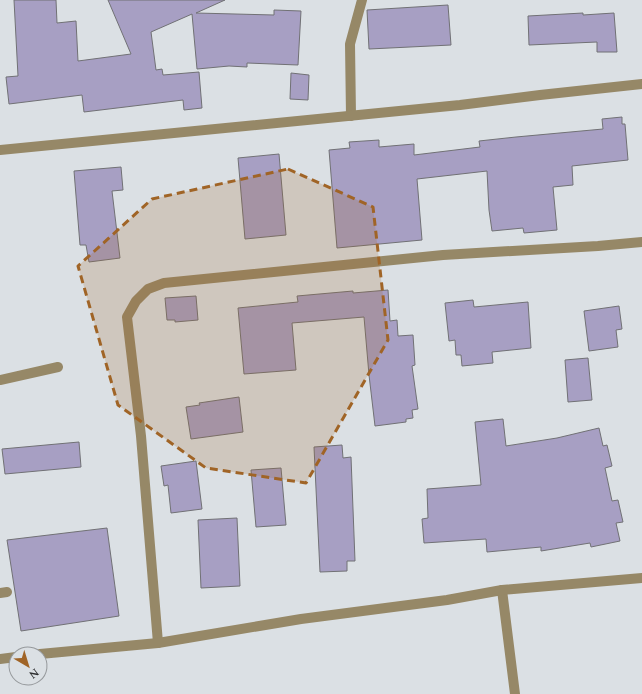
<svg xmlns="http://www.w3.org/2000/svg" width="642" height="694" font-family="Spectral,serif">
  <rect width="100%" height="100%" fill="#dbe0e4"/>
  <g fill="#a79fc3" stroke="#717175">
    <path d="M14,0H56L57,23L76,21L78,61L131,54L108,0H225L196,13L274,15V10L301,11L298,65L247,63V67L229,66L197,69L192,14L151,32L156,70L162,69L163,75L199,72L202,108L184,110L183,100L84,112L82,95L9,104L6,77L18,76Z"/>
    <path d="M448,5L451,45L369,49L367,10Z"/>
    <path d="M583,13V15L614,13L617,52H597V42L529,45L528,16Z"/>
    <path d="M291,73L309,75L308,100L290,99Z"/>
    <path d="M622,117V124H625L628,160L572,166L573,185L553,187L557,230L524,233L523,228L492,231L489,210L487,171L417,179L422,240L337,248L329,150L350,148L349,142L379,140V147L414,144V155L480,147L479,141L516,137L603,129L602,119Z"/>
    <path d="M279,154L286,235L245,239L238,158Z"/>
    <path d="M121,167L123,190L112,191L120,258L89,262L86,245H80L74,171Z"/>
    <path d="M388,290L390,321L397,320L398,336L413,335L415,365L412,366L418,409L412,410L413,418L406,419V422L375,426L369,375L364,317L292,323L296,370L244,374L238,308L298,302L297,296L353,291V293Z"/>
    <path d="M196,296L198,320L175,322V320H167L165,298Z"/>
    <path d="M473,300L474,307L528,302L531,348L492,352L493,363L462,366L461,355H456L455,340L449,341L445,303Z"/>
    <path d="M619,306L622,329L616,330L618,347L589,351L584,311Z"/>
    <path d="M588,358L592,400L568,402L565,360Z"/>
    <path d="M239,397L243,432L191,439L186,407L200,405L199,403Z"/>
    <path d="M503,419L506,446L557,438L599,428L603,446L607,445L612,466L605,468L612,501L618,500L623,522L616,523L620,541L591,547L590,543L541,551V547L487,552L486,539L424,543L422,519L428,518L427,489L481,485L475,422Z"/>
    <path d="M79,442L81,467L5,474L2,449Z"/>
    <path d="M342,445L343,458L351,457L355,561H347V571L320,572L314,447Z"/>
    <path d="M196,461L202,509L171,513L168,485L164,486L161,466Z"/>
    <path d="M281,468L286,525L256,527L251,470Z"/>
    <path d="M237,518L240,586L201,588L198,520Z"/>
    <path d="M107,528L119,616L21,631L7,540Z"/>
  </g>
  <g fill="none" stroke-linecap="round" stroke-linejoin="round">
    <g stroke="#968867" stroke-width="10">
      <path d="M351,116L350,44L362,0"/>
      <path d="M0,150L460,105L540,95L642,84"/>
      <path d="M0,380L58,367"/>
      <path d="M502,590L515,694"/>
      <path d="M0,593L7,592"/>
      <path d="M158,643L141,436L127,317L136,301L148,289L164,283L443,255L598,246L642,242"/>
      <path d="M40,654L158,643L301,619L447,600L502,590L642,578"/>
      <path d="M0,659L16,657"/>
    </g>
  </g>
  <path fill="#a06426" fill-opacity="0.2" stroke="#a06426" stroke-width="3" stroke-dasharray="8 5" stroke-linejoin="round" d="M288,169L373,207L388,340L306,483L206,468L118,405L78,266L152,199Z"/>
  <g transform="translate(28 666) rotate(142)"><circle r="19" fill="#dbe0e4" stroke="#96999c"/>
  <path d="M0-3L7 15L0 10L-7 15Z" fill="#a06426"/>
  <text y="-6" font-size="11" font-weight="bold" text-anchor="middle" fill="#2e2f31">N</text>
  </g>
</svg>
